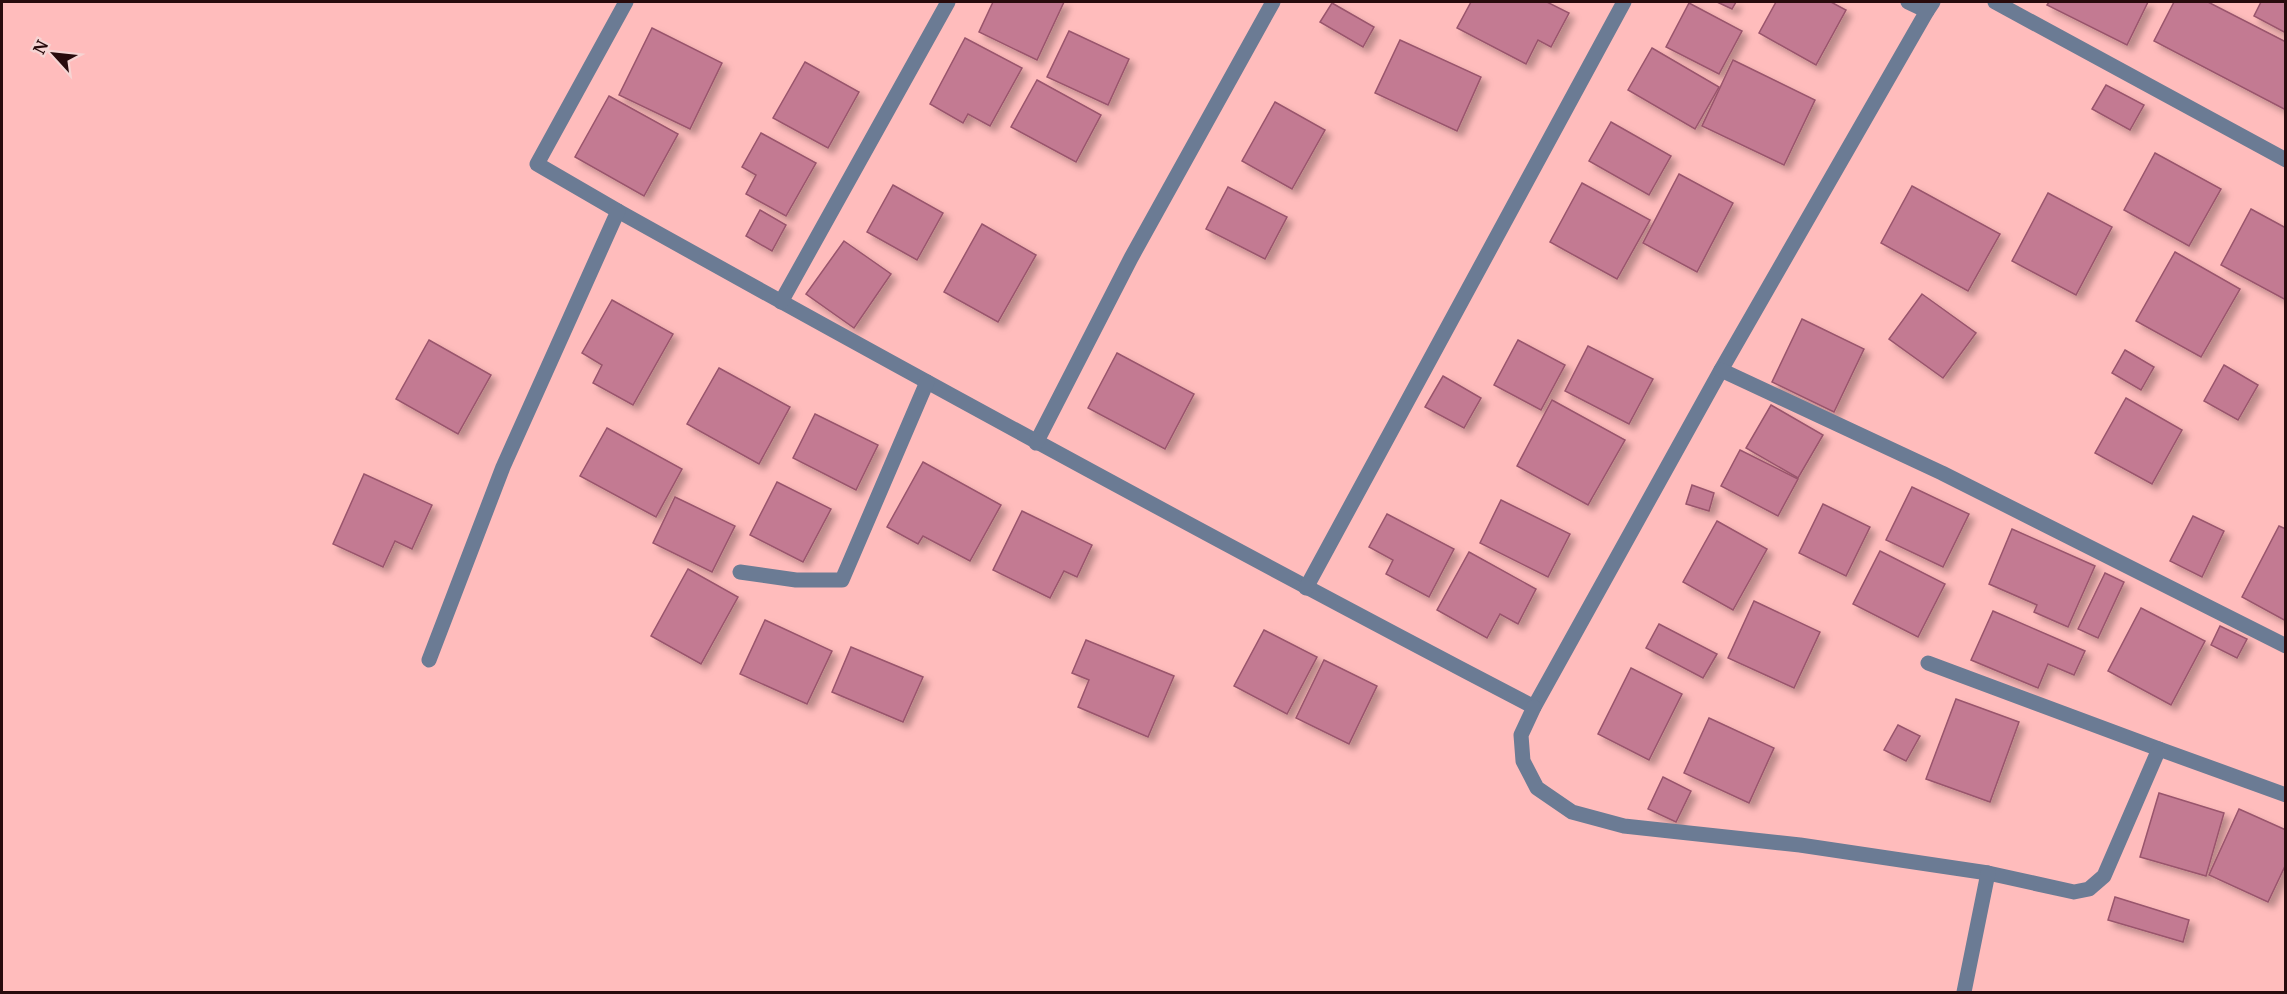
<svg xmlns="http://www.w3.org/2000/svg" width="2287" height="994" font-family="Merriweather,serif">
  <defs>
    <filter id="shadow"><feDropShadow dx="5.5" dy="5.5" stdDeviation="3" flood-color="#0004"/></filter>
  </defs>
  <rect width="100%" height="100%" fill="#ffbcbc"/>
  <g fill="#c37a92" stroke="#99546c" stroke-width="1.5" filter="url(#shadow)">
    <path d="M993,2H1064L1037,60L979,32Z"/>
    <path d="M1471,2H1547L1569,13L1551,47L1538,40L1526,64L1457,28Z"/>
    <path d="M1717,2H1736L1732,9Z"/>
    <path d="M1776,2H1831L1846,10L1816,65L1759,33Z"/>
    <path d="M2049,2H2148L2127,45L2047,5Z"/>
    <path d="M2174,2H2208L2286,42V110L2154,41Z"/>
    <path d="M2261,2H2286V33L2254,16Z"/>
    <path d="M1332,3L1374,27L1363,47L1320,22Z"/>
    <path d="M1689,3L1742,31L1719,74L1666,47Z"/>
    <path d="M652,28L722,63L690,129L619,95Z"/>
    <path d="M1069,31L1129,59L1108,105L1047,77Z"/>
    <path d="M965,38L1022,68L990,126L968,114L963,123L930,104Z"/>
    <path d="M1400,40L1481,77L1457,131L1375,93Z"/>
    <path d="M1652,48L1719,87L1695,129L1628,90Z"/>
    <path d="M1733,60L1815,100L1784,165L1702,126Z"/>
    <path d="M805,62L859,92L828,148L773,118Z"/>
    <path d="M1037,80L1101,115L1076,162L1011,127Z"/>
    <path d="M2106,85L2144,105L2130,130L2092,109Z"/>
    <path d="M609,96L678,134L644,196L575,157Z"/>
    <path d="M1275,102L1325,130L1292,189L1242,161Z"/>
    <path d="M1611,122L1671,156L1649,195L1589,161Z"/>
    <path d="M761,133L816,163L786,216L746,194L756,175L742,167Z"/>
    <path d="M2155,153L2221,189L2189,246L2124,210Z"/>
    <path d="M1679,174L1733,203L1697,272L1643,243Z"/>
    <path d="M1582,183L1650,220L1617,279L1550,242Z"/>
    <path d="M893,185L943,213L917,260L867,232Z"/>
    <path d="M1912,186L2000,234L1968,291L1881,243Z"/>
    <path d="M1228,187L1287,217L1265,259L1206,229Z"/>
    <path d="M2048,193L2112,227L2076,295L2012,261Z"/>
    <path d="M2251,209L2286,228V300L2221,265Z"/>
    <path d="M760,210L786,225L772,251L746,236Z"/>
    <path d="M982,224L1036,255L998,322L944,292Z"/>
    <path d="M844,241L891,274L854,328L806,294Z"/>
    <path d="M2175,252L2240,289L2201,357L2136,321Z"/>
    <path d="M1922,294L1976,333L1943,378L1889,339Z"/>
    <path d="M612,300L673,334L633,405L593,383L602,365L582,353Z"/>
    <path d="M1802,319L1864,349L1834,412L1772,382Z"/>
    <path d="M429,340L491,375L458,434L396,399Z"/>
    <path d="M1518,340L1565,365L1541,410L1494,385Z"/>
    <path d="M1588,346L1653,379L1629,424L1565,391Z"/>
    <path d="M2125,350L2154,367L2141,390L2112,373Z"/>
    <path d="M1117,353L1194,394L1165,449L1088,408Z"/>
    <path d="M2224,365L2258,385L2238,420L2204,401Z"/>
    <path d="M719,368L790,407L759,464L687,424Z"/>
    <path d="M1443,376L1481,398L1464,428L1425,407Z"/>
    <path d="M2126,398L2182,430L2152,484L2095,453Z"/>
    <path d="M1552,400L1625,440L1588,505L1517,466Z"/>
    <path d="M1771,405L1823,435L1798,478L1746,448Z"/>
    <path d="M815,414L878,445L856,490L793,458Z"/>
    <path d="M607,428L682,469L656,517L580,476Z"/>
    <path d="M1740,450L1798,479L1778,516L1721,486Z"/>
    <path d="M923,462L1001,505L970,561L923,536L918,544L887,527Z"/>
    <path d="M364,474L432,505L412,549L395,541L383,567L333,544Z"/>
    <path d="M777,482L831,509L803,562L750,535Z"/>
    <path d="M1692,485L1714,493L1709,511L1686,504Z"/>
    <path d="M1912,487L1969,514L1943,567L1886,540Z"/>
    <path d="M675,497L735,526L712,572L653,543Z"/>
    <path d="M1501,500L1570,534L1548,577L1480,543Z"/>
    <path d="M1823,504L1870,527L1846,576L1799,553Z"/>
    <path d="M1022,511L1092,545L1077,577L1064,571L1050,598L993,570Z"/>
    <path d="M1387,514L1454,549L1429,597L1386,574L1393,560L1369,547Z"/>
    <path d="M2193,516L2224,531L2202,577L2170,561Z"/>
    <path d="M1717,521L1767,549L1733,610L1683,582Z"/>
    <path d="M2279,526L2286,529V621L2242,597Z"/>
    <path d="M2012,529L2095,566L2068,627L2034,612L2037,605L1989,584Z"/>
    <path d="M1880,551L1945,584L1918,637L1853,604Z"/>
    <path d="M1469,552L1536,589L1518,624L1500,614L1487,638L1437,610Z"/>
    <path d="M688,569L738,597L701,664L651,636Z"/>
    <path d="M2105,573L2124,582L2098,638L2078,629Z"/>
    <path d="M1754,601L1820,632L1794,688L1728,658Z"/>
    <path d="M2141,608L2205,641L2171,705L2108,671Z"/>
    <path d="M1993,611L2085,651L2074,675L2048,664L2038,688L1971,660Z"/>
    <path d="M765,620L832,651L807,704L740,674Z"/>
    <path d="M1659,624L1717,654L1703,678L1646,648Z"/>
    <path d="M2220,626L2247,639L2237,658L2211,645Z"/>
    <path d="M1264,630L1317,657L1287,714L1234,686Z"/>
    <path d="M1086,640L1174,676L1148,737L1078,707L1089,680L1072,673Z"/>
    <path d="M851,647L923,677L903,722L832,692Z"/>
    <path d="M1324,660L1377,686L1349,744L1296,718Z"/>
    <path d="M1631,668L1682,694L1649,760L1598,734Z"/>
    <path d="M1956,699L2019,722L1990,802L1926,779Z"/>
    <path d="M1709,718L1774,748L1749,803L1684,773Z"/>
    <path d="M1898,725L1920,736L1906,761L1884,750Z"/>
    <path d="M1663,777L1691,791L1676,822L1648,809Z"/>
    <path d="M2159,793L2224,813L2206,876L2140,857Z"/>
    <path d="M2239,809L2286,830V864L2268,902L2209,875Z"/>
    <path d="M2115,897L2189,920L2183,942L2108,920Z"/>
  </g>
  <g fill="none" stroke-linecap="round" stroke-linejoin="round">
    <g stroke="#6b7b94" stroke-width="15">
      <path d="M1908,2L1927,11L1933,2"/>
      <path d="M1995,2L2286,160"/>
      <path d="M618,211C921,380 1226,546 1534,707L1721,370L1927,11"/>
      <path d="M781,302L948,2"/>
      <path d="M1721,370L1942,473L2286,646"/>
      <path d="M1036,443L1131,258L1273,2"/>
      <path d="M740,572L796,580H842L927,382"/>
      <path d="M1306,588L1624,2"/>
      <path d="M429,660L503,467L618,211L537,164L626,2"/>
      <path d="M1928,663L2159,749"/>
      <path d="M1534,707L1521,735L1523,761L1537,788L1572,812L1624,826L1800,845L1988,873L2074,892L2089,889L2104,876L2159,749L2286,795"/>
      <path d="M1964,992L1988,873"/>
    </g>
  </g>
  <rect width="2287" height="994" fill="none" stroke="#280b0d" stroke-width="6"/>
  <g transform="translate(54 54) rotate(297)" stroke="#f6d4d3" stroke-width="4.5" paint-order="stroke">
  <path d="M0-4.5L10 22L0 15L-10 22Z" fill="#280b0d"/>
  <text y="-9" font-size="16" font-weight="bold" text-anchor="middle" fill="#280b0d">N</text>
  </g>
</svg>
